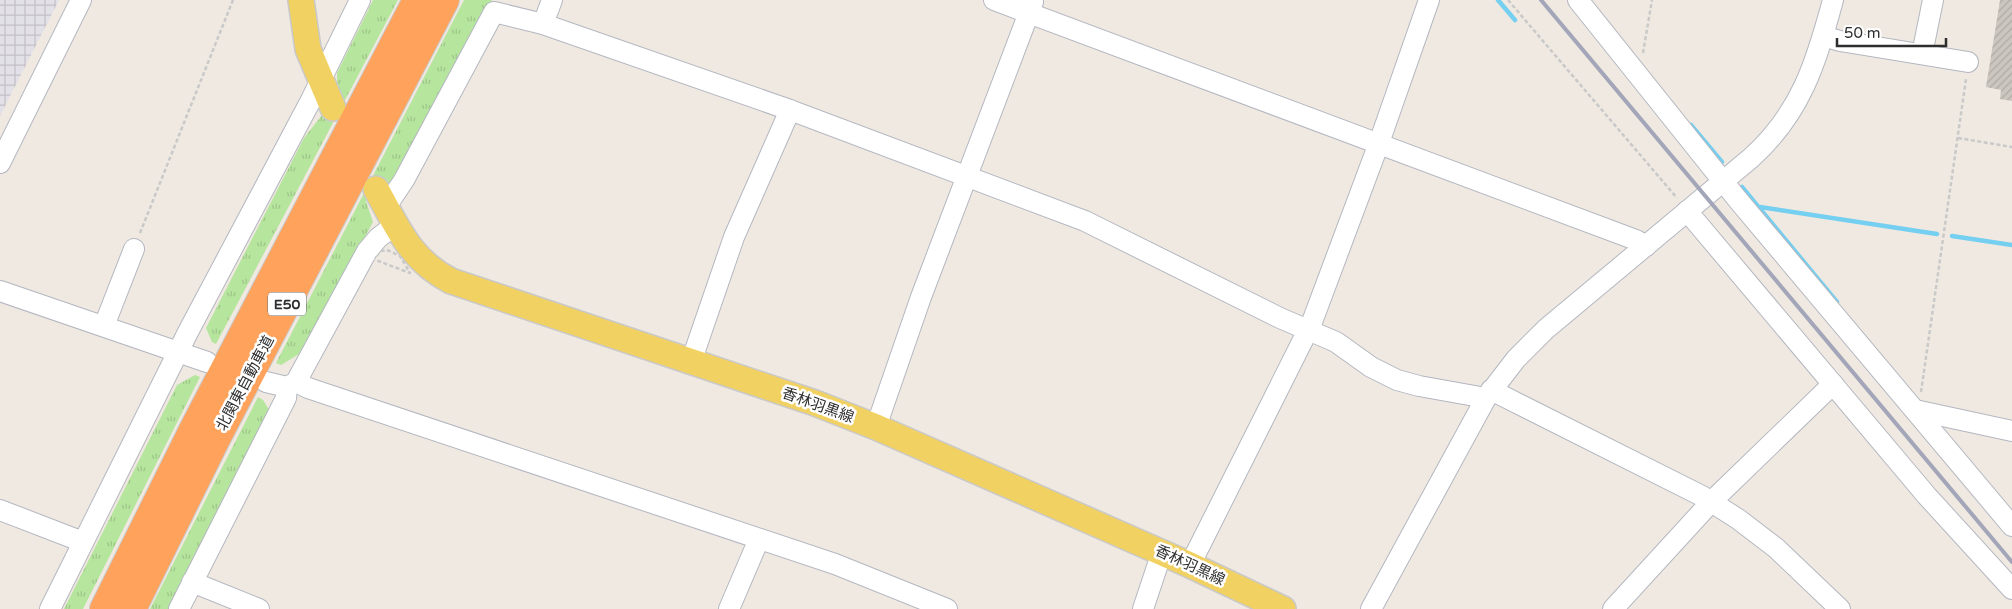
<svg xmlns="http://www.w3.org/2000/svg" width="2012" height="609" font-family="'Varela Round','Noto Sans JP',sans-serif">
  <defs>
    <pattern id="industrial-grid" width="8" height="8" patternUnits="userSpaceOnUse" patternTransform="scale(1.25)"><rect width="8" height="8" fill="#e3e1e8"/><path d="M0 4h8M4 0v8" fill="none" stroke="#c3c1c7"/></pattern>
    <pattern id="grass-tufts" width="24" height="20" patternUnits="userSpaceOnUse" patternTransform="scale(1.25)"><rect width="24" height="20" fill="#b6e59e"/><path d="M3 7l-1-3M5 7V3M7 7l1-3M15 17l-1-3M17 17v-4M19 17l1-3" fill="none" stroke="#9dc588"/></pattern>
    <pattern id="building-hatch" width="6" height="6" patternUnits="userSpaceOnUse" patternTransform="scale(1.25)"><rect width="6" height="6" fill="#cbc7bf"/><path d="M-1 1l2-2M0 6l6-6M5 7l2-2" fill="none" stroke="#afaba4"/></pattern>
  </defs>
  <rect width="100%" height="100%" fill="#efe9e1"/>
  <path fill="url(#industrial-grid)" d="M0,0H59L0,116Z"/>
  <g fill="url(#grass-tufts)">
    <path d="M373,0H398L216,344L212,342L206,328L304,138L322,115L324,119L333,108L337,94V73Z"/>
    <path d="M464,0H492L397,178L384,186L382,182L366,201L373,222L304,351L281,365L276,363Z"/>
    <path d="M195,375L200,377L83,609H64L177,385Z"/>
    <path d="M258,397L263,400L271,413L169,609H150Z"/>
  </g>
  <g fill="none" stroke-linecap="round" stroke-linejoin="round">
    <g stroke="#75cff0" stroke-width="4.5">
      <path d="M1498,0L1515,20"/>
      <path d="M1691,125L1722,162"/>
      <path d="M1742,187L1837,302"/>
      <path d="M1760,207L1937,234"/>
      <path d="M1952,236L2012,245"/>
    </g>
  </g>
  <path fill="url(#building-hatch)" d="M2000,0H2012V101L2000,99L2001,90L1986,87Z"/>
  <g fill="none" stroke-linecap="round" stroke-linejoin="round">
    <defs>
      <g id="minor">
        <path d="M994,0L1636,240L1646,246"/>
        <path d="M1578,0L1738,200L2012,526"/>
        <path d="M543,24L552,0"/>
        <path d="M1823,36L1840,41L1968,62"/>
        <path d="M1922,54L1933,0"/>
        <path d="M0,163L81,0"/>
        <path d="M386,207L404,180L494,12L543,24L790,110L1085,221L1280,318L1336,342L1371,367L1397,380L1419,386L1486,398"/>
        <path d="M1687,211L1927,496L2012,589"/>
        <path d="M0,291L207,362"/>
        <path d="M104,326L134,249"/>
        <path d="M691,362L734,237L790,110"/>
        <path d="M266,382L287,387L296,382L367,251L378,238L395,225"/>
        <path d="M296,382L308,388L835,564L947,609"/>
        <path d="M1491,390L1702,496L1738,519L1776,548L1840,609"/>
        <path d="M1915,410L2012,431"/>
        <path d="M876,427L921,297L1033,2"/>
        <path d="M0,510L83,542"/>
        <path d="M1190,565L1312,322L1379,143L1429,0"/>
        <path d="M192,582L259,609"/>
        <path d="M50,609L188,332L311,100L360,0"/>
        <path d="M179,609L286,398L287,387"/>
        <path d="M729,609L759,539"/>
        <path d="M1143,609L1162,552"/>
        <path d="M1371,609L1486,398L1516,359L1546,329L1751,158C1801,113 1816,63 1833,0"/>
        <path d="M1613,609L1711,502L1833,384"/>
      </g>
      <g id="major">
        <path d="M301,0L308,49L333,108"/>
        <path d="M376,189C398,228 410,260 451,281L815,403L876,427L1190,565L1283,609"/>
      </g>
      <g id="highway">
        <path d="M104,609L193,430L417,0"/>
        <path d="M132,609L216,439L445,0"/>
      </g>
    </defs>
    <use href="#minor" stroke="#b4b7c1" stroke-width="22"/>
    <use href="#major" stroke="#c9c9c9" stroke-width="28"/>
    <use href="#highway" stroke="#c9c9c9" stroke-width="30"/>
    <g stroke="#c9c9c9" stroke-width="2.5" stroke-dasharray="4 2.5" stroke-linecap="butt">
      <path d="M1508,0L1677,198"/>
      <path d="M1643,53L1652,0"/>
      <path d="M1958,138L2012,147"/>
      <path d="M140,233L233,0"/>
      <path d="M387,250L400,256L410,273L373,259L381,251Z"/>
      <path d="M1921,392L1966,79"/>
    </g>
    <use href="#minor" stroke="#fff" stroke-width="20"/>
    <use href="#major" stroke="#f2d163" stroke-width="25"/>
    <use href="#highway" stroke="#ffa35c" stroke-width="28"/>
    <path stroke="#a3a6b8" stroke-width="4" d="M1541,0L2012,562"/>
  </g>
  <g text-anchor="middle" stroke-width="5" stroke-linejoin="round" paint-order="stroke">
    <rect fill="#fff" stroke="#6d6d6d" stroke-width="1" x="268" y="292.5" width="38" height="23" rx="4"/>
    <g font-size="14" font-weight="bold" fill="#2e2e2e">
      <text x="287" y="309">E50</text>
    </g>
    <g font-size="15" fill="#2e2e2e" stroke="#fff">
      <text transform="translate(245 383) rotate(-62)" y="5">北関東自動車道</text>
      <text transform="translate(818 405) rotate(20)" y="5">香林羽黒線</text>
      <text transform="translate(1190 565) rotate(25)" y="5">香林羽黒線</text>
    </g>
  </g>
  <path d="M1837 38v8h109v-8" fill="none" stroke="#2e2e2e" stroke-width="2.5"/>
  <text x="1844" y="38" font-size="15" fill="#2e2e2e" stroke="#ffffff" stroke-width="4" paint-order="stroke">50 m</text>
</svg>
